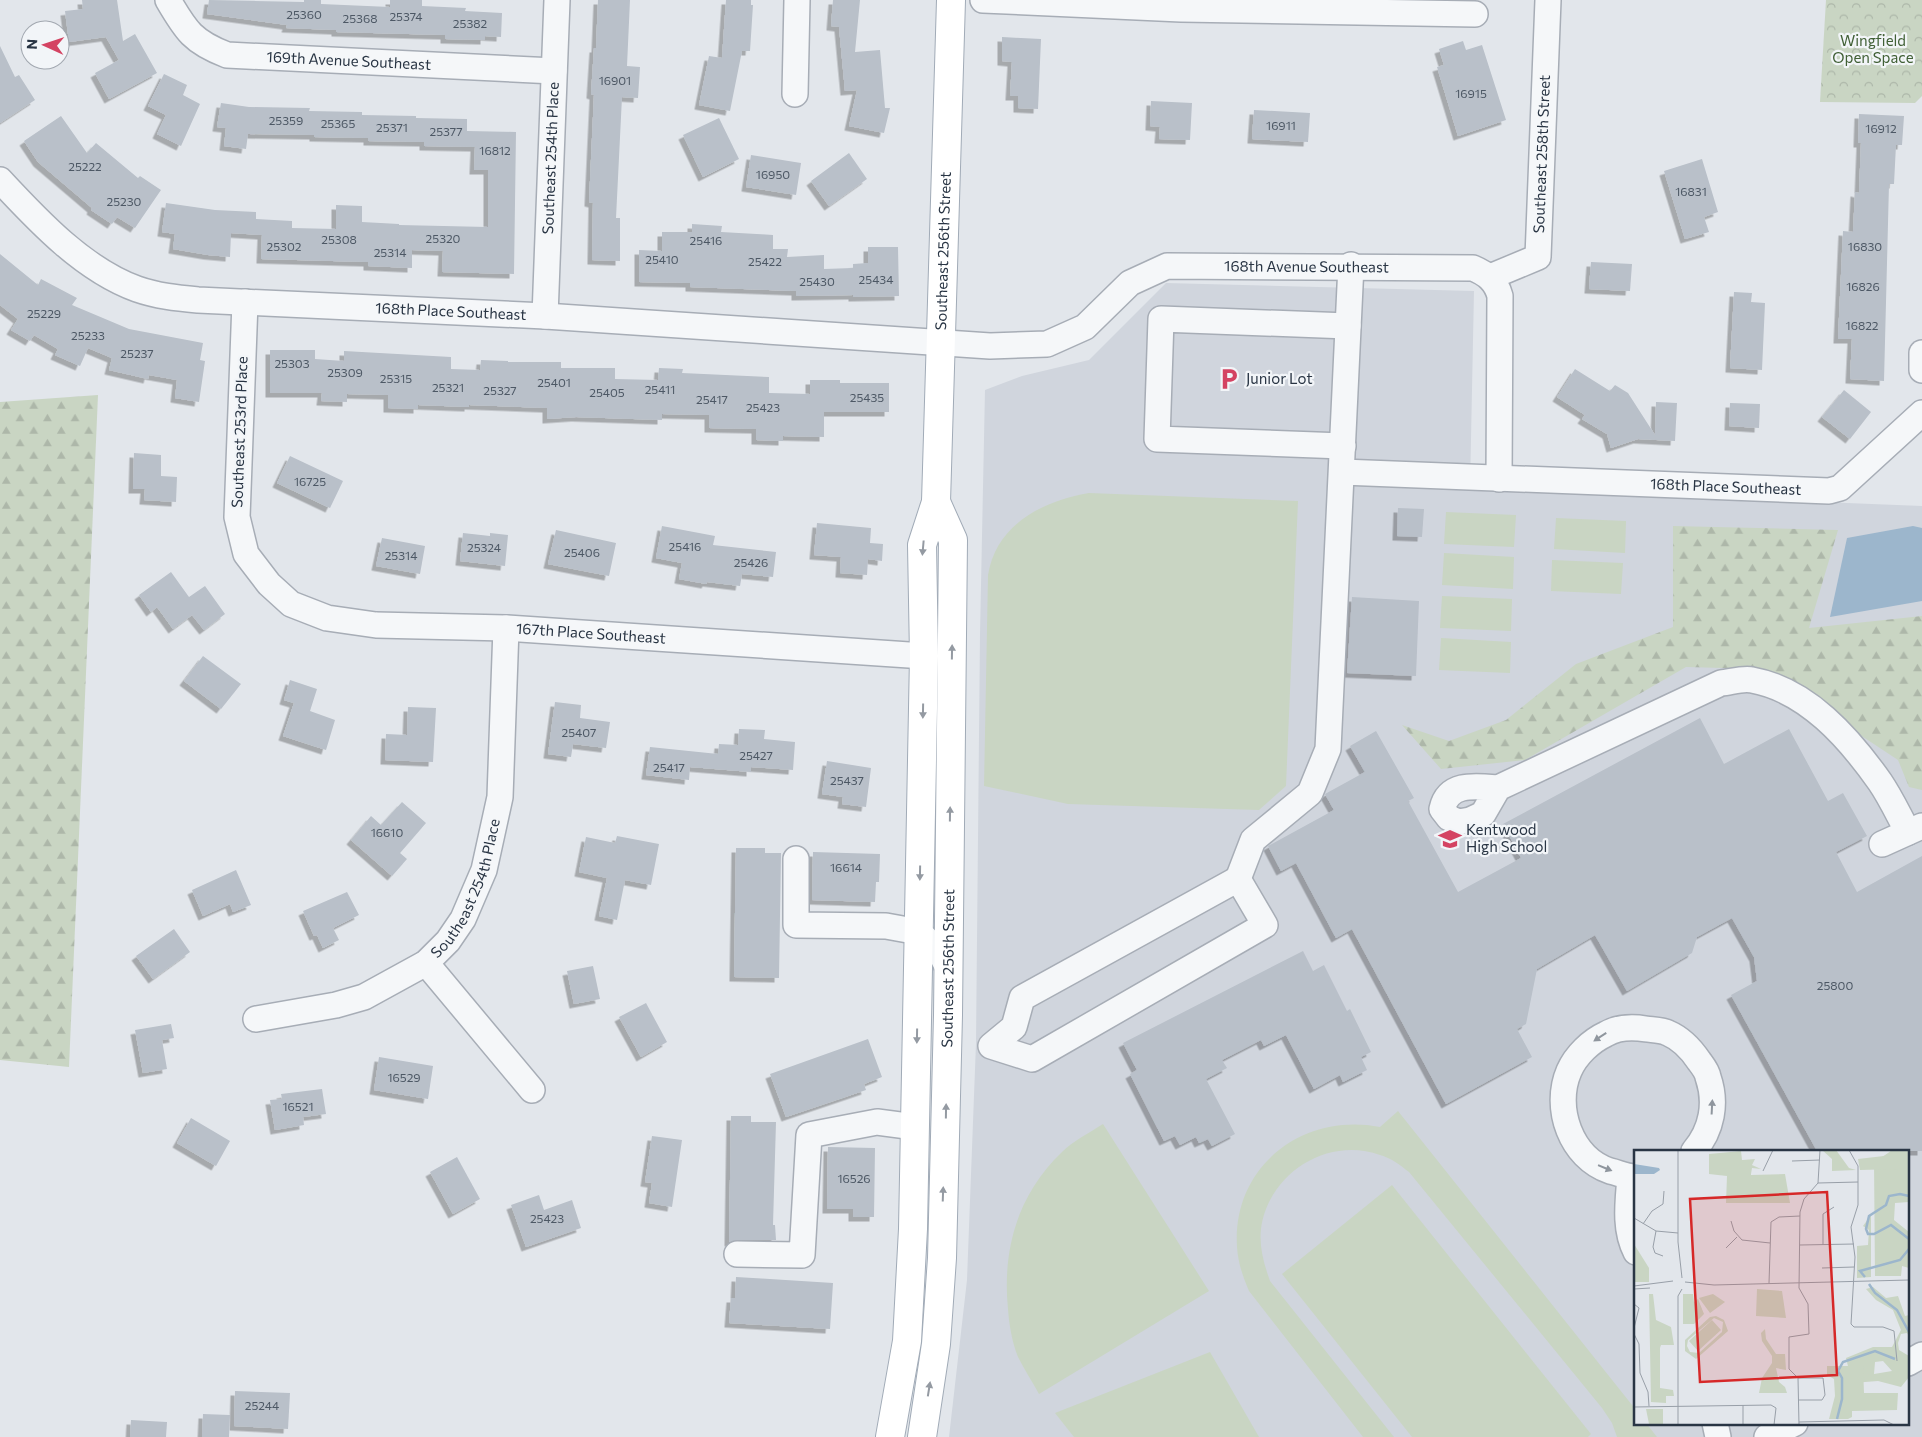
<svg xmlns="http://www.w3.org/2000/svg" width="1922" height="1437" font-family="Commissioner,sans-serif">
  <defs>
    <pattern id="forest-firs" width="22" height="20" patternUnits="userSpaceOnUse" patternTransform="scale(1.25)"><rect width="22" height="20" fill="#c9d5c3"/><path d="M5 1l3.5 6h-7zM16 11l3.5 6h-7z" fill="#adb7a9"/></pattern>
    <pattern id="park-crowns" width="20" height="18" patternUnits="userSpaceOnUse" patternTransform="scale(1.25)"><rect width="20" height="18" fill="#c9d5c3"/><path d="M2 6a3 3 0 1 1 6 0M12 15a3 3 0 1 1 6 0" fill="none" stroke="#adb7a9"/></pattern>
    <filter id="shadow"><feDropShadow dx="-4.5" dy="4.5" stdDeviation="0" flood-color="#0004"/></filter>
  </defs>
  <rect width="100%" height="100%" fill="#e2e6eb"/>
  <path fill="#d0d5dd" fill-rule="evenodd" d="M1166,283L1474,291L1470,488L1922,506V1437H949L967,1280L976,1043L980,634L985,390L1022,376L1089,360ZM1636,1151H1908V1423H1636Z"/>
  <g fill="url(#forest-firs)">
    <path d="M98,395L69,1067L0,1060V402Z"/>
    <path d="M1673,526L1838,530L1809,628L1922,616V790L1909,787L1898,760L1760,669L1686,667L1525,760L1441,769L1402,725L1449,741L1506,720L1576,664L1673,627Z"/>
  </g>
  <path fill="url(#park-crowns)" d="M1826,0H1922V96L1915,103L1820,102Z"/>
  <g fill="#c9d5c3">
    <path d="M1089,493L1298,501L1286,786L1259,810L1068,804L984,786L988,575C996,524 1043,501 1089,493Z"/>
    <path d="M1446,512L1516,515L1514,547L1444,544Z"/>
    <path d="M1556,518L1626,521L1625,553L1554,549Z"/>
    <path d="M1444,553L1514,557L1513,589L1442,585Z"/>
    <path d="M1552,560L1623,563L1621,594L1551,591Z"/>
    <path d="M1442,596L1512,599L1511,631L1440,628Z"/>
    <path d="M1441,638L1511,642L1510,673L1439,670Z"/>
    <path d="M1398,1111L1636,1410V1423H1646L1657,1437H1617L1612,1423L1602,1408L1409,1172C1400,1165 1391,1158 1380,1155C1327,1136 1268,1174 1261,1229C1259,1247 1264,1264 1270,1281L1394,1437H1363L1249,1291C1243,1277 1238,1263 1237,1247C1232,1166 1303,1112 1380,1127Z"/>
    <path d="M1103,1124L1209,1291L1039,1394C1032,1381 1024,1369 1018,1357C1012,1342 1009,1324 1008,1309C1002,1249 1018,1194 1062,1152C1073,1141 1089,1133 1103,1124Z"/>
    <path d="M1392,1185L1591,1434L1588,1437H1412L1282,1274Z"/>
    <path d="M1210,1352L1259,1437H1074L1055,1413Z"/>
  </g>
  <path fill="#9cb6cc" d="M1913,526L1922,528V601L1830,617L1847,538Z"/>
  <g fill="#b9c0c9" filter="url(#shadow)">
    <path d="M82,0H117L123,41L135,34L157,73L109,99L95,73L119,60L106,37L69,42L65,11L83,9Z"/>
    <path d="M209,0L304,2V0H321V4L390,7V0H422V6L466,8L465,11L502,13L501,37L485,36V40L445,39V35L336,32V30L286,28L287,25L207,14Z"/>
    <path d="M598,0H630L627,66L640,67L638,98L622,97L616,218H620V261L592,260L593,203L589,202L594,95L591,94L594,48H596Z"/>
    <path d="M726,0H751V5H753L750,51H742L730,111L699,105L709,56L722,58Z"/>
    <path d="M833,0H860L855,52L880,50L885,108H890L884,133L849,126L857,90L845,91L839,27L831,26Z"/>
    <path d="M1002,37L1041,39L1038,109L1018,108V96H1010L1012,62L1002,61Z"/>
    <path d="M1463,41L1466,50L1482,45L1506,120L1458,136L1437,67L1444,65L1439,49Z"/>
    <path d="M0,46L15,77L19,75L35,100L0,123Z"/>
    <path d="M164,74L187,85L183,95L200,104L181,146L157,134L166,115L148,106Z"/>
    <path d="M1151,101L1192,103L1190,140L1159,139L1160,127L1150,126Z"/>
    <path d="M221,103L249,107L310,108L309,111L362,112V115L416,116V118L467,119V131L516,132L514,274L442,272L443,251L412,250V268L368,266V262L261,259L262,235L231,233L230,257L208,255L173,249L175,234L162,232L166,203L215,210L256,212V219L292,221V228L336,229V205L362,206V222L399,224V225L488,227V170H474L475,147L424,146V142L368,141V138L314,137V135L248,134L246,149L224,146L226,128L217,127Z"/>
    <path d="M1254,110L1310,113L1308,142L1252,139Z"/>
    <path d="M1859,114L1904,116L1902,145H1896L1894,184H1889L1884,381L1850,379L1852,339H1838L1843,231L1853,232L1855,192L1859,193L1861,143H1858Z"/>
    <path d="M61,116L87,153L96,143L138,178L140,176L161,190L135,228L117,217L112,224L91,210L92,208L38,162L24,141Z"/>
    <path d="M719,118L739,159L703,177L683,135Z"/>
    <path d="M849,153L867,179L829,206L811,181Z"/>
    <path d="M751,155L801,163L796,195L746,187Z"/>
    <path d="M1702,159L1718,212L1704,217L1709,232L1685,239L1664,171Z"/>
    <path d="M692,224L722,226L721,232L773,235V249H788L787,257L824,255V269L853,268V264L868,263V247H898L899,296L853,297V295L796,296V291L690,287V283L639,282V250L662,251V232H692Z"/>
    <path d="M0,254L38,285L41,279L77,298L72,305L129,329L203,343L200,360L205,361L199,402L175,398L177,380L149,375L148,379L109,370L112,358L88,348L80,366L55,355L58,349L34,335L30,341L11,330L18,319L0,305Z"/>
    <path d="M1591,262L1632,264L1630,291L1589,289Z"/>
    <path d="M1734,292L1752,293L1751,302L1765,303L1762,370L1730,368Z"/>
    <path d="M270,350H315V359L344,361V351L451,357V369L480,370L481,360L508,361V362H561V368H615V379L658,380L659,368L683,369L682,373L769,377V393L810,394V380H840V383H889V412H824V437L783,436V441L756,440V429L709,428V415L662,414V420L576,417L547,419V408L469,405V407L418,405V409L388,408V395L347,394V402L321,401L322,393H270Z"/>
    <path d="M1575,369L1610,391L1615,385L1628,393L1655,435L1656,402L1677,403L1675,441L1638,439L1611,448L1607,434L1582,419L1585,415L1557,397Z"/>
    <path d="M1844,390L1871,412L1850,439L1822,417Z"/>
    <path d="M1730,403L1760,404L1759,428L1729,426Z"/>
    <path d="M134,453L161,455V476L177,477L176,502L144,500L145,489H133Z"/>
    <path d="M290,456L343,481L330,508L277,483Z"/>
    <path d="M1398,508L1424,509L1422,537L1397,536Z"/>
    <path d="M817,523L871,528L870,543L883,544L882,561L868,559L867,575L840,573L841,557L814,555Z"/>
    <path d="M662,526L715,536L713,545L776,552L773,577L742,574L740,586L707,582L706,584L679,579L682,563L656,558Z"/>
    <path d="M556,530L616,543L609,576L548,564Z"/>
    <path d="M463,533L490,536V533L508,535L505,566L460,561Z"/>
    <path d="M382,538L425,546L420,574L376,566Z"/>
    <path d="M171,572L189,597L205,586L225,614L204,630L192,615L173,629L157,607L151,612L139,595Z"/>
    <path d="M1352,597L1419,601L1416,676L1347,673Z"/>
    <path d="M203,656L241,684L221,709L184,681Z"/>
    <path d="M290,680L317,689L310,711L335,720L326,750L283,736L294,703L284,700Z"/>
    <path d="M555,702L581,705L580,718L610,722L606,748L573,744L571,757L548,754Z"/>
    <path d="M408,707L436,708L433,762L385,760L386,734L407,735Z"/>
    <path d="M1700,718L1724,764L1789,729L1828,801L1843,793L1867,836L1836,852L1857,892L1922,856V1151H1817L1731,995L1757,981L1754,957L1732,918L1697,937L1692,953L1627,991L1595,935L1537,969L1526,1024L1517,1029L1532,1057L1446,1104L1352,929L1336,938L1296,863L1281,871L1268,846L1334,810L1325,794L1365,772L1350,746L1376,731L1414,798L1408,801L1458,892L1521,858L1503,824Z"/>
    <path d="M739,729L765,730L764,739L795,742L793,770L751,767V772L690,767L689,780L646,775L650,747L718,754L719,744L738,745Z"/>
    <path d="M827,761L871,768L866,807L842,804L843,797L822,794Z"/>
    <path d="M402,802L426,823L400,853L407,859L392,876L351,840L371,816L381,825Z"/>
    <path d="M617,836L659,844L651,885L625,880L617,920L599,916L607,878L579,872L586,837L615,843Z"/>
    <path d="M736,848H765V853H781L779,978L734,977Z"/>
    <path d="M813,852L880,854L879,882H876L875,902L812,900Z"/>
    <path d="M236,870L251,905L233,912L230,904L203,916L192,890Z"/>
    <path d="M347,892L359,915L333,928L339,940L323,948L317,935L314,936L303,911Z"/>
    <path d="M174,929L190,952L153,979L136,956Z"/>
    <path d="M1303,951L1313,971L1324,965L1347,1011L1350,1009L1371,1052L1361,1057L1367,1070L1343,1082L1340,1075L1314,1089L1286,1035L1264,1046L1261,1040L1222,1060L1227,1068L1206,1079L1235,1134L1212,1146L1208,1139L1199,1143L1196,1137L1180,1145L1175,1136L1164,1141L1130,1074L1137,1070L1123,1043Z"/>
    <path d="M593,966L600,999L574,1004L567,971Z"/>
    <path d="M646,1003L667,1042L641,1057L619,1017Z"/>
    <path d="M171,1024L174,1038L162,1040L167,1069L143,1073L135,1030Z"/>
    <path d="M868,1039L882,1077L864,1084L866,1090L786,1117L770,1074Z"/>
    <path d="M379,1057L433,1066L428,1099L374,1090Z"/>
    <path d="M322,1089L326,1114L303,1117L304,1125L275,1130L270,1100L282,1099L281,1094Z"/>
    <path d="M731,1116H751V1122H776L773,1225H775L776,1240H737L729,1242Z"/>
    <path d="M191,1118L230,1141L216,1166L177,1143Z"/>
    <path d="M652,1136L682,1140L672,1207L649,1203L652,1183L645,1182Z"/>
    <path d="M828,1147L875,1148L874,1217H853V1209H827Z"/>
    <path d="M457,1157L480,1199L453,1214L430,1172Z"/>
    <path d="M539,1195L544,1210L572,1200L581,1228L526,1247L511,1205Z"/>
    <path d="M736,1277L833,1283L830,1329L729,1323L731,1298H735Z"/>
    <path d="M235,1391L290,1393L288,1429L234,1426Z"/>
    <path d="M203,1414L230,1415L229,1437H202Z"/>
    <path d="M131,1420L167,1422L166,1437H130Z"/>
  </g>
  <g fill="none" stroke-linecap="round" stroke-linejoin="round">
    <defs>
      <g id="minor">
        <path id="s1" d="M168,0C186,31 193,42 227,55L554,71"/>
        <path d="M983,0L1181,9L1475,14"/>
        <path d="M795,94L797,0"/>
        <path id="s2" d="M0,180C38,221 84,270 137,289C157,296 177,298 198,300L545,316L990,346L1047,344L1085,327L1130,283L1167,266L1473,268C1487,274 1496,281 1500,296L1499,479"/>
        <path id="s3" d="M1490,277L1538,257L1548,0"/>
        <path id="s4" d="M245,302L237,517L246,554L269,584L291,604L327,618L376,625L506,628L924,656"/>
        <path id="s5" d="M545,316L557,0"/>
        <path d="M1922,353V370"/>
        <path d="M1343,446L1157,439L1161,319L1348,326"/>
        <path id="s6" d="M1342,472L1829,491L1840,488L1922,413"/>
        <path d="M1498,788L1483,814L1470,820L1459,822L1449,818L1442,809C1448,782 1475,786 1498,788L1721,683C1731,682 1743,678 1752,680C1807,690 1849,738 1880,782C1891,798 1899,816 1908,832"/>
        <path d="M1882,844L1922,826"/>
        <path d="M796,859V925L886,926L919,932L941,954L948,968"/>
        <path d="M1238,879L1265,925L1032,1059L991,1046L1014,1027L1022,998Z"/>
        <path d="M1238,879L1253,840L1310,793L1328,749L1351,265"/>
        <path d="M426,963L532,1090"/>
        <path id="s7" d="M256,1019L336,1005L364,997L426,963L448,941L463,919L484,870L500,797L506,628"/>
        <path d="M1630,1177C1628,1202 1624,1229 1636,1252"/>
        <path d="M1636,1177C1627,1177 1619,1173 1610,1171C1571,1158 1553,1108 1569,1071C1576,1055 1591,1041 1606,1034C1618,1027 1633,1027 1646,1029C1653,1030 1662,1030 1668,1033C1682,1039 1691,1049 1699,1061C1702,1065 1707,1071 1708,1077C1717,1103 1712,1130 1694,1151"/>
        <path d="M737,1254L802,1255L809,1135L877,1122L915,1127"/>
        <path d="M1908,1363L1922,1355"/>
        <path d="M1715,1423L1718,1437"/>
        <path d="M1767,1437L1795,1423"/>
      </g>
      <g id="major">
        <path id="s8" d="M890,1437L907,1341L913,1229L924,656L922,545L936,502L951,0"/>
        <path id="s9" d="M922,1437L936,1344L942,1258L948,1015L953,540L936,502"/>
      </g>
    </defs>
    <use href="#minor" stroke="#a7adb6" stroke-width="28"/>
    <use href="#major" stroke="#a1abb7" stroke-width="30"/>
    <use href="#minor" stroke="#f5f7f9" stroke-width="25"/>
    <use href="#major" stroke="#fff" stroke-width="28"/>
  </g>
  <defs><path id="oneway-solid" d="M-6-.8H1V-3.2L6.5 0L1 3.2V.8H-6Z" transform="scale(1.25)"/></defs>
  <g fill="#949aa2">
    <use href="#oneway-solid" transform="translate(923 548) rotate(95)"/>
    <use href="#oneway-solid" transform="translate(952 652) rotate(-89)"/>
    <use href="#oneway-solid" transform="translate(923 711) rotate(91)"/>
    <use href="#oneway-solid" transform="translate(950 814) rotate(-89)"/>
    <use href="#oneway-solid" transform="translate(920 873) rotate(91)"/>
    <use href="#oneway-solid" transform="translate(917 1036) rotate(91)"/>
    <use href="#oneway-solid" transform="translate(946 1111) rotate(-89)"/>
    <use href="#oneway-solid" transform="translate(943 1194) rotate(-88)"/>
    <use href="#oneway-solid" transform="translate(929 1389) rotate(-81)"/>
  </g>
  <g fill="#8f969e">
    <use href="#oneway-solid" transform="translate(1600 1037) rotate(147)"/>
    <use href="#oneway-solid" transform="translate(1712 1107) rotate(-87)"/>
    <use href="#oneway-solid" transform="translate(1605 1168) rotate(22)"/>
  </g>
  <defs>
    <symbol id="parking-bare" viewBox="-9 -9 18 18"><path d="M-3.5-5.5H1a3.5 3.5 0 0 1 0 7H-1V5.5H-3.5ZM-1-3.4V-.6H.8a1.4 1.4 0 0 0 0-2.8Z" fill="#d44362" stroke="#f2f5f8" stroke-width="2.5" paint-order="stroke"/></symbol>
    <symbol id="school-bare" viewBox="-9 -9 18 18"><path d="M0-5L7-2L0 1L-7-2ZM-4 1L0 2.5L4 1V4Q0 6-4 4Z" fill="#d44362" stroke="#f2f5f8" stroke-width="2.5" paint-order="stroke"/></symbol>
  </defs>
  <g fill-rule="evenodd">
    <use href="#parking-bare" x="1213" y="363" width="32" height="32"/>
    <use href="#school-bare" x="1434" y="823" width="32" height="32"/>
  </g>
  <g text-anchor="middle" stroke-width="4.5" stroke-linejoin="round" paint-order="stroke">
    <g font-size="12" fill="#4d5865">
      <text x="304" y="19">25360</text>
      <text x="406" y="21">25374</text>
      <text x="360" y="23">25368</text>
      <text x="470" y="28">25382</text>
      <text x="615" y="85">16901</text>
      <text x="1471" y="98">16915</text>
      <text x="286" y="125">25359</text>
      <text x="338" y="128">25365</text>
      <text x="1281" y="130">16911</text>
      <text x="392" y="132">25371</text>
      <text x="1881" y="133">16912</text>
      <text x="446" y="136">25377</text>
      <text x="495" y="155">16812</text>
      <text x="85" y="171">25222</text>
      <text x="773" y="179">16950</text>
      <text x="1691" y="196">16831</text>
      <text x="124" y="206">25230</text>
      <text x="443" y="243">25320</text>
      <text x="339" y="244">25308</text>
      <text x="706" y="245">25416</text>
      <text x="284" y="251">25302</text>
      <text x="1865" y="251">16830</text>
      <text x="390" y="257">25314</text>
      <text x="662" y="264">25410</text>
      <text x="765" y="266">25422</text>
      <text x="876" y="284">25434</text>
      <text x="817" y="286">25430</text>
      <text x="1863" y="291">16826</text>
      <text x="44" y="318">25229</text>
      <text x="1862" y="330">16822</text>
      <text x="88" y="340">25233</text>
      <text x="137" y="358">25237</text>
      <text x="292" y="368">25303</text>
      <text x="345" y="377">25309</text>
      <text x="396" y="383">25315</text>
      <text x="554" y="387">25401</text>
      <text x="448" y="392">25321</text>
      <text x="660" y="394">25411</text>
      <text x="500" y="395">25327</text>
      <text x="607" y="397">25405</text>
      <text x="867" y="402">25435</text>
      <text x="712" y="404">25417</text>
      <text x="763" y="412">25423</text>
      <text x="310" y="486">16725</text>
      <text x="685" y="551">25416</text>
      <text x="484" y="552">25324</text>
      <text x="582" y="557">25406</text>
      <text x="401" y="560">25314</text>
      <text x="751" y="567">25426</text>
      <text x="579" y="737">25407</text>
      <text x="756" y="760">25427</text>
      <text x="669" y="772">25417</text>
      <text x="847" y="785">25437</text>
      <text x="387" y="837">16610</text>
      <text x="846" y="872">16614</text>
      <text x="1835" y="990">25800</text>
      <text x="404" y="1082">16529</text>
      <text x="298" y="1111">16521</text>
      <text x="854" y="1183">16526</text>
      <text x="547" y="1223">25423</text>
      <text x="262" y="1410">25244</text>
    </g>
    <g font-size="15" fill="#416036" stroke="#f2f5f8">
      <text x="1873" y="46">Wingfield<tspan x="1873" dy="17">Open Space</tspan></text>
    </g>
    <g font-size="15" fill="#293544" stroke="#f2f5f8">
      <text dy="5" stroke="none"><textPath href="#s1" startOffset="205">169th Avenue Southeast</textPath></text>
      <text dy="5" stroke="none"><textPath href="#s3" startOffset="155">Southeast 258th Street</textPath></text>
      <text dy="5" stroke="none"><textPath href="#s5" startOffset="158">Southeast 254th Place</textPath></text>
      <text dy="5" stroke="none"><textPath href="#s8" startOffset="1190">Southeast 256th Street</textPath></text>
      <text dy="5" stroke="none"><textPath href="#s2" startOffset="1374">168th Avenue Southeast</textPath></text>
      <text dy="5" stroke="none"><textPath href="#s2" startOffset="492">168th Place Southeast</textPath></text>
      <text transform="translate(240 432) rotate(-88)" y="5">Southeast 253rd Place</text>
      <text dy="5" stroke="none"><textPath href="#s6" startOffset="384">168th Place Southeast</textPath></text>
      <text dy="5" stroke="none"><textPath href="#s4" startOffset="624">167th Place Southeast</textPath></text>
      <text dy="5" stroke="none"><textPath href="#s7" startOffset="268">Southeast 254th Place</textPath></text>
      <text dy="5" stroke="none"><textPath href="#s9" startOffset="470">Southeast 256th Street</textPath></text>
    </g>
    <g font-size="15" fill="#293544" stroke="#f2f5f8" text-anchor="start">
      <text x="1246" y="384">Junior Lot</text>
      <text x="1466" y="835">Kentwood<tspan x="1466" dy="17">High School</tspan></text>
    </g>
  </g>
  <g transform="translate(1634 1150)">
    <rect width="275" height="275" fill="#e2e6eb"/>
    <path d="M261,0H275V52L261,53L260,70L275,82V118L268,116L267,126H241L240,11ZM107,1L108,10H117V25L151,24L156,53H92L93,26L75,24V4ZM239,137L252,148L264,146L271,166L275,165V186L273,183L267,184L264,193L265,200L275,206V227L267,237L244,231L218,233L212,208L239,197H258L267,180L259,160L242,150L232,139ZM249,211L258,221L240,224L241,212ZM15,144H19L22,170L37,177L40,195H27L26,198V238L39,240L40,246H32V253L17,252ZM131,179L132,189L142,204H151L152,220L142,218L145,232L151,237L153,243H125L128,228L138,213V206L128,191L127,183ZM12,259H29V274H15Z" fill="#c9d5c3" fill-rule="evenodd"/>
    <path d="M188,0H202L215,18L222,20L198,21V9ZM258,0H265V19L226,20L224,9L250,6ZM121,9L118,15L127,19L118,18L117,24H109V10ZM237,65V127L223,128V96L234,95L235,80L229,76ZM0,94L15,118V132H0ZM193,216H229L230,243H264L263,260L218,261V267L214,269H195L201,246L200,229L193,225Z" fill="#c9d5c3"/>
    <path d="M123,139L148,141L152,168L122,166ZM49,144H59L60,152L64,149L70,164L60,174H49ZM79,144L91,152L76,163L65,148ZM82,166L90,170L94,181L62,209L51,201V190L76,167ZM80,168L89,172L88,182L65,203L56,202L53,196L54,190ZM78,170L87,180L64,201L55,191Z" fill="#c9d5c3" fill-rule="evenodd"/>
    <path d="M0,14L25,18L26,20L20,24H0Z" fill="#9cb6cc"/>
    <path fill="none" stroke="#9cb6cc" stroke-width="2.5" d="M275,46L266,44L255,46L252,55L235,66L232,79L234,84H240L257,75L275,89M231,127L226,121L266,110L275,99M235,134L241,143L263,160L275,182M203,269L208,249V228L204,221L209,212L241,201L261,209"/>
    <path fill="none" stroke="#989fa8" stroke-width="1" d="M9,0H59M44,0V92L48,128M215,0L224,16V55L217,77L221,107L217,174L220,177H249L260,181L263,211M158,11L186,10M129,21L139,0M184,33L224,32M0,68L22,81L44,83M97,71L100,81L108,90L136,93M9,74L18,61L29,54L30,41M22,81L19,97L21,103L29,106M166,95L220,94M189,95V64L200,57M92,98L103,87M188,118L220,117M51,132L80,135L275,130M135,133L137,72L145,67L166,66M0,136L39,131M0,139L16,138M0,154L5,158L0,178M0,184L5,194L6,223L14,242L15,256M164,228H189L191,245L188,250H164M109,255V275M0,257L137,255L142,258L140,275M165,272L250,270L260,275M44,275V146L48,139M165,275L164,228L155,219V187L175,184L174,154L165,138L166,62L170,49L184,33L186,0"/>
    <path fill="#d62828" fill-opacity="0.15" stroke="#d62828" stroke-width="2.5" d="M193,42L203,225L66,232L56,49Z"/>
    <rect width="275" height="275" fill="none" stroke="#293544" stroke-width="2.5"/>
  </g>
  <g transform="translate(45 45) rotate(273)"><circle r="24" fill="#f2f5f8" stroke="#a2a8b0"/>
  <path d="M0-4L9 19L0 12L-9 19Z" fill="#d44362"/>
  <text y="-8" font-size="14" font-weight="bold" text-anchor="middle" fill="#293544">N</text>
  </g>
</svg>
